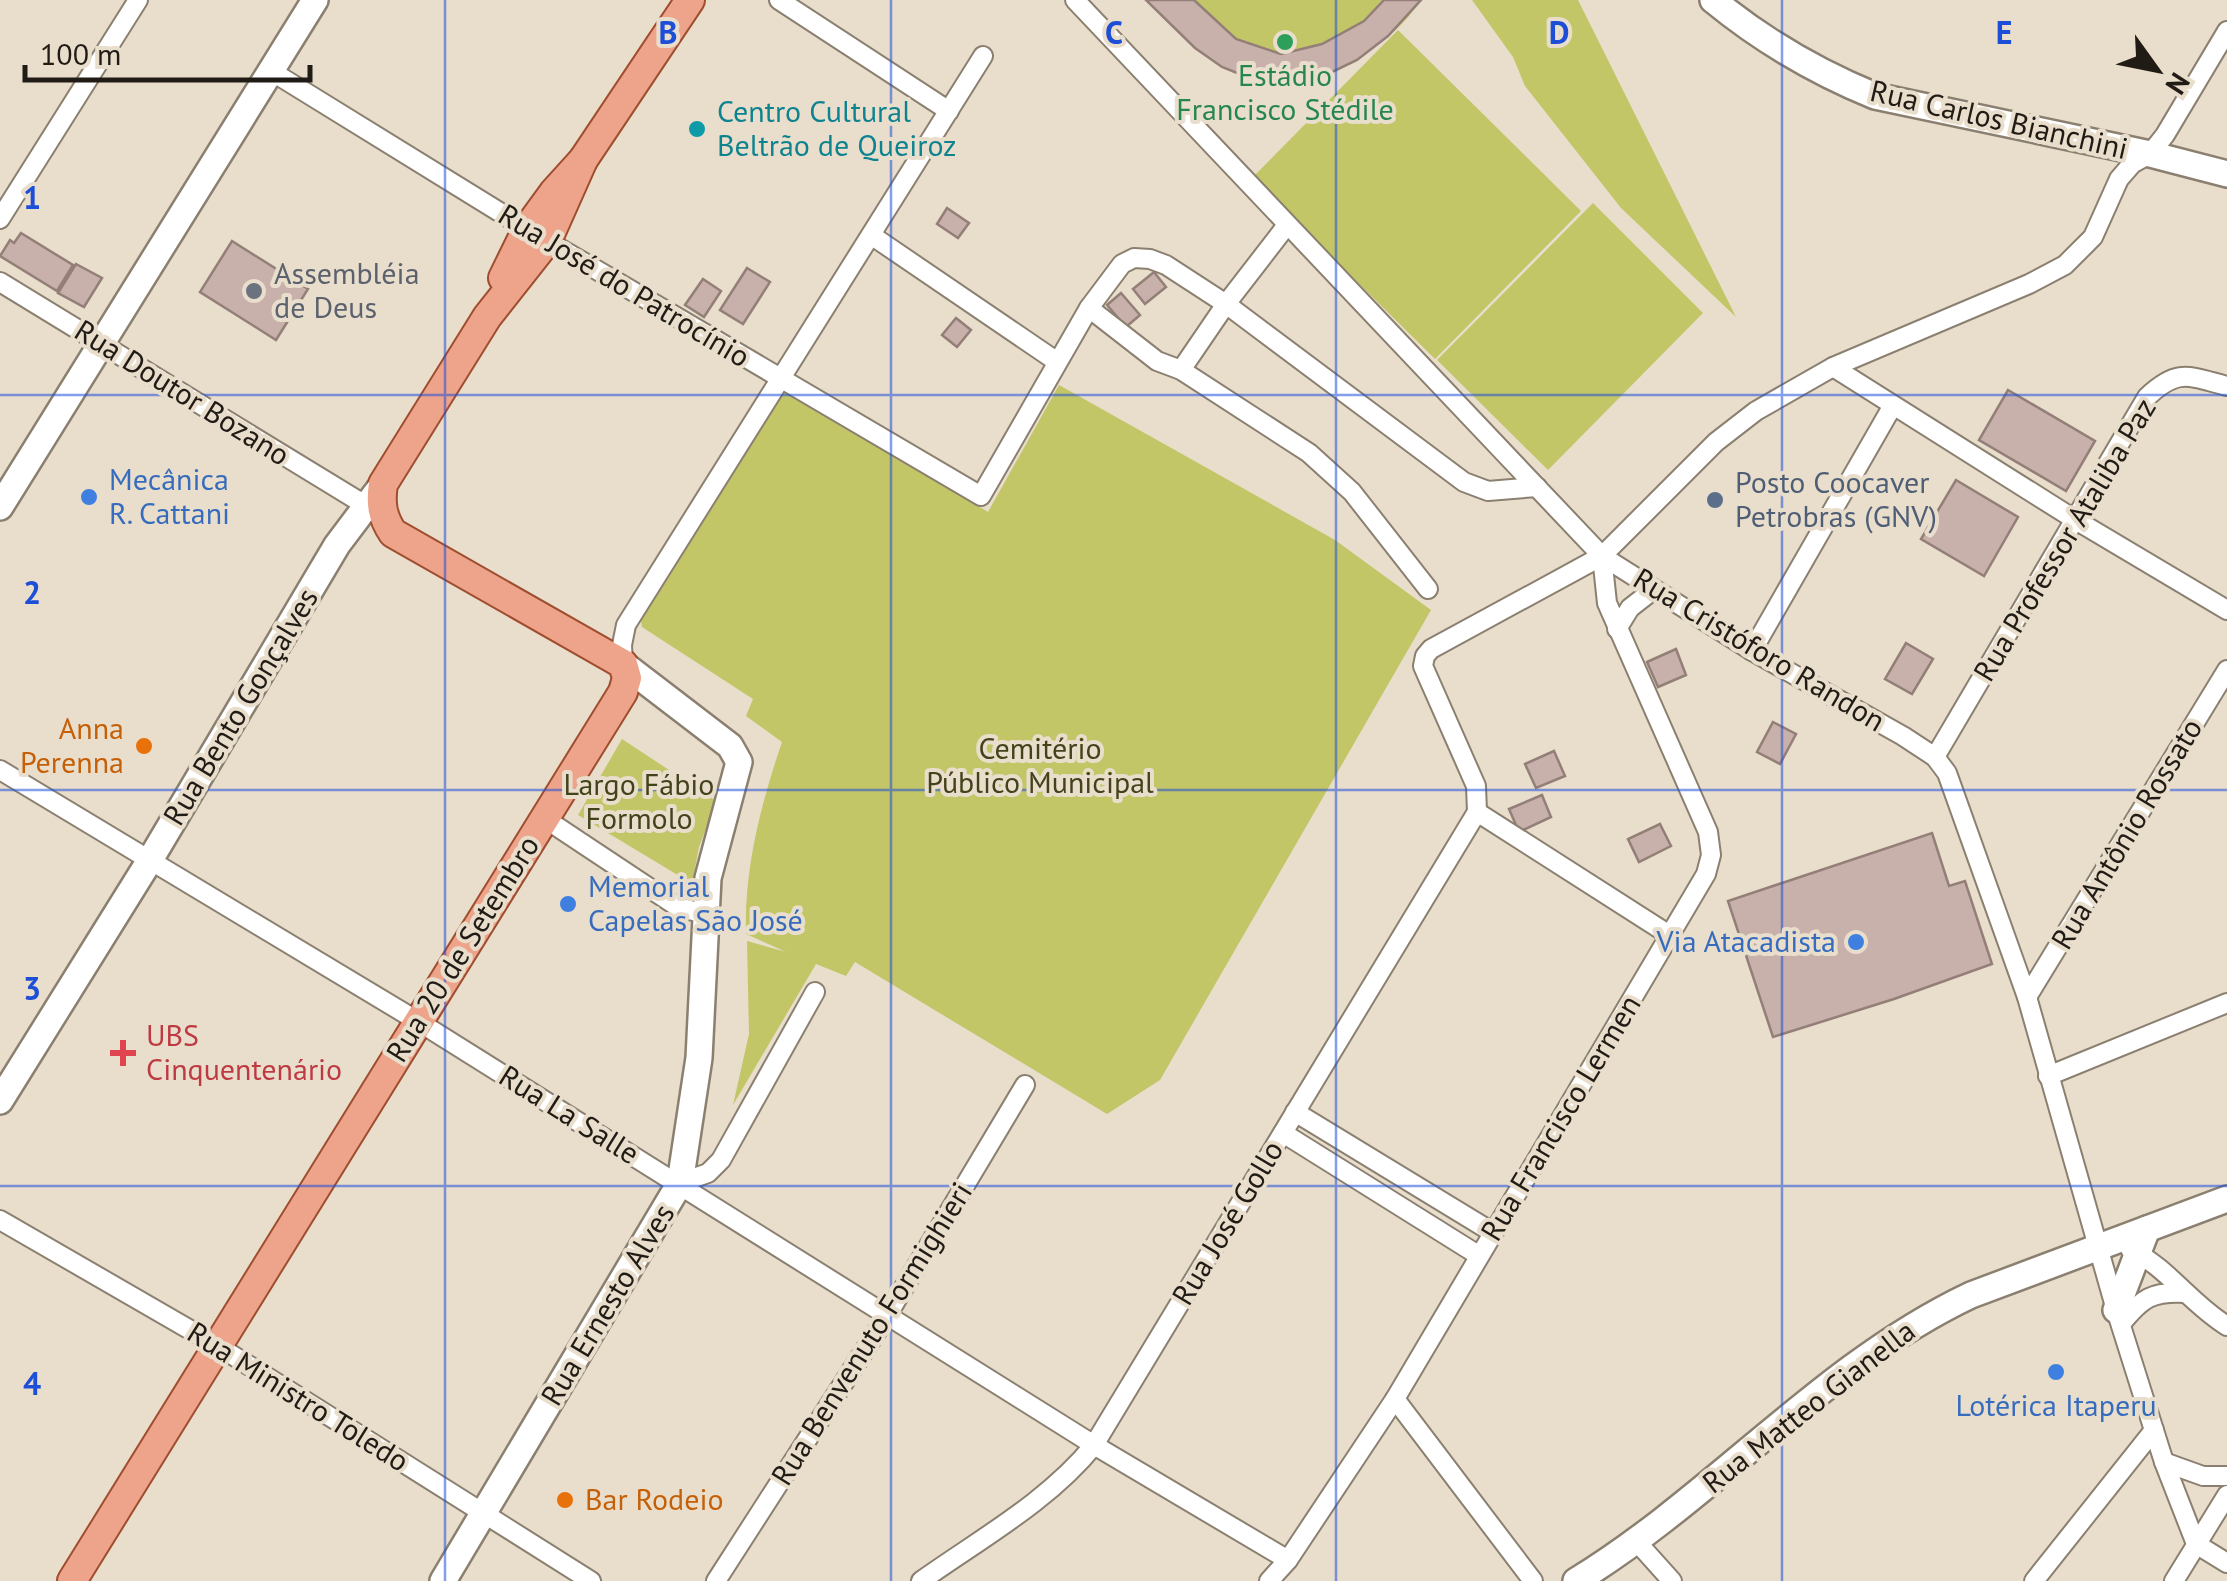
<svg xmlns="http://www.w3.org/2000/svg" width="2227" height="1581" font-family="'PT Sans',sans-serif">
  <rect width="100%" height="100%" fill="#e9ddcc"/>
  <g fill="#c2c667">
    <path d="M1146,0H1421C1382,60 1287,105 1220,66C1192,50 1169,23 1146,0Z"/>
    <path d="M1472,0H1578L1736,317L1621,208L1525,86L1513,57Z"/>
    <path d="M1398,30L1581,211L1435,359L1252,178Z"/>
    <path d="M1593,203L1703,313L1548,470L1437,360Z"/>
    <path d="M1059,385L1335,540L1431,610L1160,1080L1107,1114L855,962L846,976L816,964L733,1105L749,1034L747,941L786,952L746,934C744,868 761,804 782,742L746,716L753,699L642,627L641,621L786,389L988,512Z"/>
    <path d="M622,739L716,801L699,847L693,878L686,880L578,815Z"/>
  </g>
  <g fill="#c7b1aa" stroke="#937f78" stroke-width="2.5">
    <path d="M1146,0H1194L1236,39L1281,54L1322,44L1364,21L1384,0H1421L1388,36L1357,60L1330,73L1298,81L1247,77L1222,67L1195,48Z"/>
    <path d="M947,208L969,223L958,238L937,224Z"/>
    <path d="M21,233L73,265L57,291L0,256L10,240L14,243Z"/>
    <path d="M232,241L308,289L276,340L200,292Z"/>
    <path d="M76,264L102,278L84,307L58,293Z"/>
    <path d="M747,268L770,282L743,324L720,310Z"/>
    <path d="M1154,272L1166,287L1145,304L1133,289Z"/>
    <path d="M703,279L721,291L704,317L685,305Z"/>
    <path d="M1121,293L1140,315L1126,327L1107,305Z"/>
    <path d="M956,318L971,330L957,347L942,335Z"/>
    <path d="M2008,390L2095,441L2066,491L1979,440Z"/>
    <path d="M1956,480L2018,517L1984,576L1921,539Z"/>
    <path d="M1906,643L1933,659L1912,694L1885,679Z"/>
    <path d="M1676,649L1686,675L1658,687L1647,662Z"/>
    <path d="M1773,722L1796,734L1780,764L1757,752Z"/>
    <path d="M1554,751L1565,776L1536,788L1525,764Z"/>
    <path d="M1542,795L1551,817L1519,832L1509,809Z"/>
    <path d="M1660,824L1671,846L1639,862L1628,839Z"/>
    <path d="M1932,833L1949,886L1965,881L1992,964L1894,999L1773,1037L1728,901Z"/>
  </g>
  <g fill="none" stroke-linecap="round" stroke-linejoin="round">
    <defs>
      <g id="street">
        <path d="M779,0L949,111"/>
        <path d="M1075,0L1602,556L1752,651L1903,736L1935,757L1947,773L2027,997L2116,1310L2164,1462L2196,1544"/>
        <path d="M271,71L527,229L981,496L1089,308L1122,264L1134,258L1150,259L1166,265L1226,304L1464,482L1488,491L1537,487"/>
        <path d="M0,219L138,0"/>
        <path d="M871,235L1056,361"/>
        <path d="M0,282L365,505"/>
        <path d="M1089,308L1157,361L1181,370L1309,453L1352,492L1428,589"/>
        <path d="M1833,367L2074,519L2227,610"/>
        <path d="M1181,370L1226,304L1287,225"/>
        <path d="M1617,629L1630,608L1653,590"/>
        <path d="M1752,651L1892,407"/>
        <path d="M623,664L622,645L626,625L983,56"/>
        <path d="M1935,757L2147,397C2178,368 2188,376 2227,386"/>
        <path d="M0,770L419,1022L1094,1445L1288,1560"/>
        <path d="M1477,812L1476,786L1423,666L1425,656L1431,649L1602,556L1716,442L1756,411L1833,367L2029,284L2065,265L2093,237L2119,179L2132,164L2150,154L2165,135L2227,31"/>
        <path d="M1477,812L1671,936"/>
        <path d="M544,818L678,907L705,914"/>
        <path d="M2027,997L2227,670"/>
        <path d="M2048,1076L2227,1003"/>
        <path d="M1295,1112L1492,1232"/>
        <path d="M1283,1133L1478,1255"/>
        <path d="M680,1183L708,1173L721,1160L815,992"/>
        <path d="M0,1220L218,1346L591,1581"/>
        <path d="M2130,1249C2168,1268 2191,1304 2227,1326"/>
        <path d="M2121,1324C2142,1298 2152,1291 2186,1293"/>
        <path d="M1395,1399L1533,1581"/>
        <path d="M2164,1462L2203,1476H2227"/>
        <path d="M1637,1542L1672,1581"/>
        <path d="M2196,1544L2227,1563"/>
        <path d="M716,1581L888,1314L1025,1085"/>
        <path d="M921,1581C980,1539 1049,1501 1094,1445L1477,812"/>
        <path d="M1269,1581L1288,1560L1395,1399L1706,874L1711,855L1708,832L1607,603L1602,556"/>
        <path d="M2034,1581L2154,1430"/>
        <path d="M2174,1581L2227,1495"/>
      </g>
      <g id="secondary">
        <path d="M1713,0C1763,41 1816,72 1875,96L2150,154L2227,174"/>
        <path d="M0,507L315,0"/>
        <path d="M0,1101L150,860L337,545L383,484"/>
        <path d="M2116,1310L2147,1229"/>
        <path d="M443,1581L680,1183L699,1058L708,878L739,762L730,746L623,664"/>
        <path d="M1576,1581C1715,1496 1823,1365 1971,1295L2227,1199"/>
      </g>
      <g id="primary">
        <path d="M503,278L527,229L554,192L583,160L690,0"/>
        <path d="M72,1581L623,692L627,678L623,664L393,533C382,517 380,503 383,484L487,317L547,241L583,160"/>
      </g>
    </defs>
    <use href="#street" stroke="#8b8070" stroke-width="22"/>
    <use href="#secondary" stroke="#8b8070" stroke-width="30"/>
    <use href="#primary" stroke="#9f4d2f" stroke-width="32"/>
    <use href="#street" stroke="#fff" stroke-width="18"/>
    <use href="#secondary" stroke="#fff" stroke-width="25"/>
    <use href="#primary" stroke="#eea48b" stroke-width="28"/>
  </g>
  <path fill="none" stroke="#1d4ed8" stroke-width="2.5" stroke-opacity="0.55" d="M445,0V1581M891,0V1581M1336,0V1581M1782,0V1581M0,395H2227M0,790H2227M0,1186H2227"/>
  <circle fill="#2e9e5b" stroke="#e9ddcc" stroke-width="4" cx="1285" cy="42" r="10"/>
  <circle fill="#0f9aa8" stroke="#e9ddcc" stroke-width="4" cx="697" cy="129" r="10"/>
  <circle fill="#6b7280" stroke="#e9ddcc" stroke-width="4" cx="254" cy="291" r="10"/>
  <g fill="#3f7fe0" stroke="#e9ddcc" stroke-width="4">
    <circle cx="89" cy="497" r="10"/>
    <circle cx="568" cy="904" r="10"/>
    <circle cx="1856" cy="942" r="10"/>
    <circle cx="2056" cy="1372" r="10"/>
  </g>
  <circle fill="#5c6f8a" stroke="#e9ddcc" stroke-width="4" cx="1715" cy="500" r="10"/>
  <g fill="#e8710a" stroke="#e9ddcc" stroke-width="4">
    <circle cx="144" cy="746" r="10"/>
    <circle cx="565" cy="1500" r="10"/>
  </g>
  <path fill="#e0444e" stroke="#e9ddcc" stroke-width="4" d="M118 1038h10v10h10v10h-10v10h-10v-10h-10v-10h10z"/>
  <g text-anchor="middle" stroke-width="8" stroke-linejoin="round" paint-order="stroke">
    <g font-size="30" fill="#27864d" stroke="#e9ddcc">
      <text x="1285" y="86">Estádio<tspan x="1285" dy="34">Francisco Stédile</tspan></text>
    </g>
    <g font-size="30" fill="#0d838f" stroke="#e9ddcc" text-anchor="start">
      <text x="717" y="122">Centro Cultural<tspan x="717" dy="34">Beltrão de Queiroz</tspan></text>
    </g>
    <g font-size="30" fill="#201c15" stroke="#e9ddcc">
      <text transform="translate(1999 120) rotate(13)" y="10">Rua Carlos Bianchini</text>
      <text transform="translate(624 286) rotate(31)" y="10">Rua José do Patrocínio</text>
      <text transform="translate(182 393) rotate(32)" y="10">Rua Doutor Bozano</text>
      <text transform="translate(2065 540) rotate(-59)" y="10">Rua Professor Ataliba Paz</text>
      <text transform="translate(1759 650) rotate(31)" y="10">Rua Cristóforo Randon</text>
      <text transform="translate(241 707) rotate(-59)" y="10">Rua Bento Gonçalves</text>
      <text transform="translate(2127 834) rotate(-59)" y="10">Rua Antônio Rossato</text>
      <text transform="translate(463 949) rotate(-58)" y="10">Rua 20 de Setembro</text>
      <text transform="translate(569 1115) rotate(32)" y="10">Rua La Salle</text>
      <text transform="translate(1561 1118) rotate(-59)" y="10">Rua Francisco Lermen</text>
      <text transform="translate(1228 1223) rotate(-59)" y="10">Rua José Gollo</text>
      <text transform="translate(608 1305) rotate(-59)" y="10">Rua Ernesto Alves</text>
      <text transform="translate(872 1334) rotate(-58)" y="10">Rua Benvenuto Formighieri</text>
      <text transform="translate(298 1397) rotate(32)" y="10">Rua Ministro Toledo</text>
      <text transform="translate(1809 1407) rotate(-38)" y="10">Rua Matteo Gianella</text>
    </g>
    <g font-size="30" fill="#5b616d" stroke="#e9ddcc" text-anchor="start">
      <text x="274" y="284">Assembléia<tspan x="274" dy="34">de Deus</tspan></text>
    </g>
    <g font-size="30" fill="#366cbe" stroke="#e9ddcc" text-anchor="start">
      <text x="109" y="490">Mecânica<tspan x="109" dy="34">R. Cattani</tspan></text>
      <text x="588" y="897">Memorial<tspan x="588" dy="34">Capelas São José</tspan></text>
      <text x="1836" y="952" text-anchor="end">Via Atacadista</text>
      <text x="2056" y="1416" text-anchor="middle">Lotérica Itaperu</text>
    </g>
    <g font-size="30" fill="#4e5e75" stroke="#e9ddcc" text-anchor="start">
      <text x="1735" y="493">Posto Coocaver<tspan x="1735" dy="34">Petrobras (GNV)</tspan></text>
    </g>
    <g font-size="30" fill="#c56008" stroke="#e9ddcc" text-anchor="end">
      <text x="124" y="739">Anna<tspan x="124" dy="34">Perenna</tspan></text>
      <text x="585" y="1510" text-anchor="start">Bar Rodeio</text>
    </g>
    <g font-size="30" fill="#42431b" stroke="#e9ddcc">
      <text x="1040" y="759">Cemitério<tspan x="1040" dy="34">Público Municipal</tspan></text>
      <text x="639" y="795">Largo Fábio<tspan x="639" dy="34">Formolo</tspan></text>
    </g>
    <g font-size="30" fill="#be3a42" stroke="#e9ddcc" text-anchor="start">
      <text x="146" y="1046">UBS<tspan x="146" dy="34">Cinquentenário</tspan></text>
    </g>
  </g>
  <g font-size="32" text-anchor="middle" font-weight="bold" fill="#1d4ed8" stroke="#e9ddcc" stroke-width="8" stroke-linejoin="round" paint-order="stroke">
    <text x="668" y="44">B</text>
    <text x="1114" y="44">C</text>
    <text x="1559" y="44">D</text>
    <text x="2004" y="44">E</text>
    <text x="32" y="209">1</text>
    <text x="32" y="604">2</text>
    <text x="32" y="1000">3</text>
    <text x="32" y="1395">4</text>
  </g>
  <g transform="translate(2157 70) rotate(123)" stroke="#e9ddcc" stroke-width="8" paint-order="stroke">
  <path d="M0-8L18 38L0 25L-18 38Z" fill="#201c15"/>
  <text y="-15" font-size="28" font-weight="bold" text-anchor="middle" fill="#201c15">N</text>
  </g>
  <path d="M25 65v15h285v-15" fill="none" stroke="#201c15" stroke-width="5"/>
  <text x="40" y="65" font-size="30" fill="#201c15" stroke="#e9ddcc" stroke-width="8" paint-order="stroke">100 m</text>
</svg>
